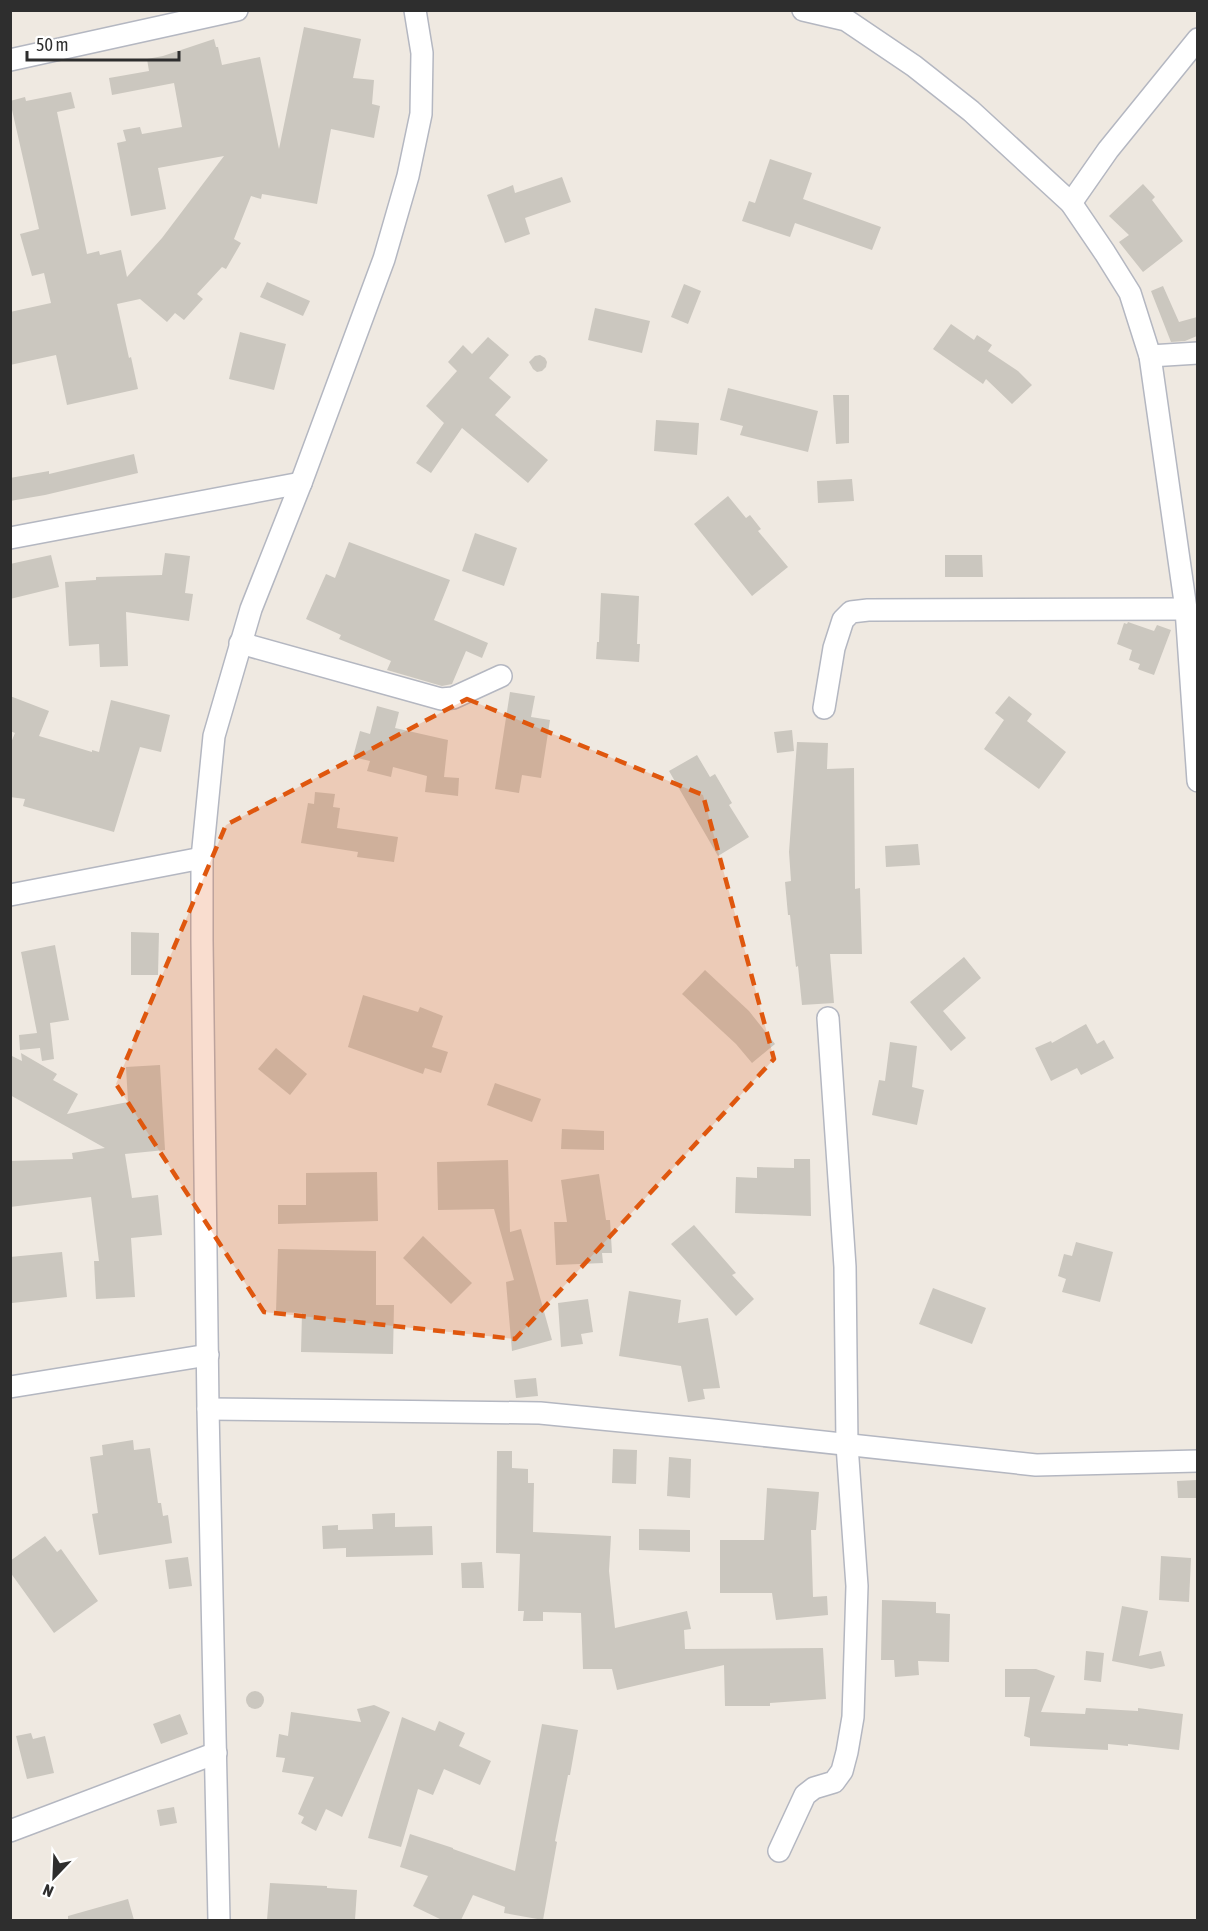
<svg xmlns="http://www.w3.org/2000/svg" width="1208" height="1931" font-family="'Asap Condensed',sans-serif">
  <rect width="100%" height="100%" fill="#efe9e1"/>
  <g fill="#cbc7bf">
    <path d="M304,27L361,39L353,78L374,80L372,104L380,106L374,138L331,129L317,204L262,194L261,199L251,196L234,239L241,243L226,269L222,267L197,294L203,299L184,320L175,313L167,322L140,299L117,304L129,358L131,357L138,389L67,405L56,355L10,365V312L51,303L44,273L32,276L20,234L39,229L10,101L25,97L26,101L71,92L75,108L57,112L87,254L99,251L100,255L121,250L127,277L162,238L224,156L158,168L166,209L131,216L117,143L126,141L123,130L140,127L142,134L182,127L174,83L112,95L109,78L149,71L147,59L163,56L214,39L216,47H218L222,65L260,57L279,149Z"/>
    <path d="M770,159L812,173L803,199L881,227L872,250L795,223L790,237L742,221L749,201L755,203Z"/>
    <path d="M562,177L571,202L525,218L530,234L505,243L487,195L513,185L515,193Z"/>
    <path d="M1143,184L1155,197L1152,200L1183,241L1143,272L1119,242L1129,235L1109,216Z"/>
    <path d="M267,282L310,301L303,316L260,297Z"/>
    <path d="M684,284L701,291L688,324L671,317Z"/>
    <path d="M1163,286L1179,322L1197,317V336L1185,341L1171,342L1151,291Z"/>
    <path d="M595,308L650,321L642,353L588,340Z"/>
    <path d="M951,324L974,340L977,335L992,345L988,351L1018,371L1032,385L1012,404L986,379L983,384L933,349Z"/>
    <path d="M240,332L286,344L274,390L229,379Z"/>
    <path d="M488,337L509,355L489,378L511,397L495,415L548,460L528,483L462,428L431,473L416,463L444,423L426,406L457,371L448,362L463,345L472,354Z"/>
    <path d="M540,355L545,358L547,362L546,367L542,371L537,372L533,369L529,362L535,356Z"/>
    <path d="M728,388L818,411L808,452L740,435L743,426L720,420Z"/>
    <path d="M833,395H849V443L836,444Z"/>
    <path d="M656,420L699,423L697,455L654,451Z"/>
    <path d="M134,454L138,473L45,495L10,501V478L49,471V474Z"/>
    <path d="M852,479L854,501L818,503L817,481Z"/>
    <path d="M728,496L746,518L750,515L761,529L758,531L788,567L752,596L694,524Z"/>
    <path d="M475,533L517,548L504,586L462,571Z"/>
    <path d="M349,542L450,580L434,620L488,643L482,658L466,651L452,684L442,686L387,670L391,661L339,639L341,635L306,619L326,574L335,578Z"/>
    <path d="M165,553L190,556L185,593L193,594L189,621L126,612L128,666L100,667L99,644L69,646L65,582L96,580V577L162,575Z"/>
    <path d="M51,555L59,587L10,599V564Z"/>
    <path d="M945,555H982L983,577H945Z"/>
    <path d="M601,593L639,596L637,644H640L639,662L596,659L597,642H599Z"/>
    <path d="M1128,622L1154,631L1157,625L1171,630L1154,675L1140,670L1138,669L1140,664L1129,660L1132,650L1117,644L1124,623L1127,624Z"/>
    <path d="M510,692L535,696L531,717L550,720L541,778L522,775L519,793L495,789Z"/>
    <path d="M10,696L49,711L39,736L92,752V750L99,752L111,700L170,715L161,752L140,747L114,832L23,806L25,799L10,797V745L15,733L10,731Z"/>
    <path d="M1009,696L1032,714L1027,721L1066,752L1039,789L984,749L1004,720L995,713Z"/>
    <path d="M377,706L399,712L395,728L448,740L444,777L459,778L458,796L425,792L427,776L393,767L391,777L367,771L370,761L353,757L360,731L370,734Z"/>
    <path d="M792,730L794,751L777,753L774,732Z"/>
    <path d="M797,742L828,743L827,769L854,768L855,889L860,888L862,954H830L834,1003L802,1005L798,966L796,967L790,915H788L785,882L791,881L789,852Z"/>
    <path d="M697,755L710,777L715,774L732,803L729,805L749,837L718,856L669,771Z"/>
    <path d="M315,792L335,794L333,807L340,808L337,828L398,837L394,862L357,857L358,852L301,843L308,803L314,804Z"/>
    <path d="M918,844L920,865L886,867L885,846Z"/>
    <path d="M131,932L159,933L158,975H131Z"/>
    <path d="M55,945L69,1020L50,1023L54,1059L42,1061L40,1048L20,1050L19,1035L37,1033L21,952Z"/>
    <path d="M964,957L981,978L943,1011L966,1038L951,1051L910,1002Z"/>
    <path d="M705,970L749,1011L775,1044L752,1063L736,1044L682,994Z"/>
    <path d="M363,995L418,1012L420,1007L443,1016L432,1047L448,1052L441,1073L425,1068L423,1074L348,1047Z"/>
    <path d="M1086,1024L1097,1044L1104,1040L1114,1058L1081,1075L1077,1068L1051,1081L1035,1048L1051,1041L1052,1043Z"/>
    <path d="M890,1042L917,1046L912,1087L924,1090L917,1125L872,1115L879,1080L885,1081Z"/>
    <path d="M276,1048L307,1074L290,1095L258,1069Z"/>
    <path d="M21,1053L57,1074L53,1080L78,1094L67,1114L128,1102L126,1067L160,1065L165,1150L125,1154L132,1198L158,1195L162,1235L131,1238L135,1297L96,1299L94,1261H99L91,1197L10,1207V1161L73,1159L72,1153L105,1148L10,1095V1055L22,1061Z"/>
    <path d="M495,1083L541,1099L532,1122L487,1105Z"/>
    <path d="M562,1129L604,1131V1150L561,1149Z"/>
    <path d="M794,1159H810L811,1216L735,1213L736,1177L757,1178V1167L794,1168Z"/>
    <path d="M508,1160L510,1232L521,1229L552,1340L512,1351L506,1282L514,1280L494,1209L438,1210L437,1162Z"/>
    <path d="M377,1172L378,1221L278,1224V1205H306V1173Z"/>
    <path d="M599,1174L606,1220H610L612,1253H602L603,1263L556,1265L554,1222H567L561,1180Z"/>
    <path d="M694,1225L736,1273L732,1275L754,1299L736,1316L671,1244Z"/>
    <path d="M423,1236L472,1283L451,1304L403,1258Z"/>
    <path d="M1076,1242L1113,1252L1100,1302L1062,1292L1066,1279L1058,1276L1064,1254L1072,1256Z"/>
    <path d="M278,1249L376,1251V1305H394L393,1354L301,1352L302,1313L276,1312Z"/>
    <path d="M62,1252L67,1297L12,1303L10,1257Z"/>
    <path d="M933,1288L986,1308L972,1344L919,1324Z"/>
    <path d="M629,1291L681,1300L678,1323L708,1318L720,1388L703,1389L705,1399L688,1402L681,1366L619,1356Z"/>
    <path d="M588,1299L593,1332L581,1334L583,1344L561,1347L558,1303Z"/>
    <path d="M536,1378L538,1396L516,1398L514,1380Z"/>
    <path d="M133,1440L134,1450L150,1448L158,1503H161L163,1516L168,1515L172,1543L99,1555L92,1514L98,1513L90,1457L103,1455L102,1445Z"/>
    <path d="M613,1449L637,1450L636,1484L612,1483Z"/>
    <path d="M497,1451H512V1468L528,1469V1483H534L533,1532L611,1536L609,1571L615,1628L687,1611L691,1629L684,1630L685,1649L823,1648L826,1699L770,1703V1706H725L724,1665L617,1690L612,1669H583L581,1613L543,1612V1621H523L524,1611H518L520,1554L496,1553Z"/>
    <path d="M669,1457L691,1459L690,1498L667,1496Z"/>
    <path d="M1197,1480V1498H1178L1177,1481Z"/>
    <path d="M767,1488L819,1492L816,1530H811L813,1597L827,1596L828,1615L776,1620L772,1593H720V1540H764Z"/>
    <path d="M395,1513V1527L432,1526L433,1555L346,1557V1548L323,1549L322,1526L338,1525V1530L373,1529L372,1514Z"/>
    <path d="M639,1529L690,1530V1552L639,1550Z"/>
    <path d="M45,1536L57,1552L61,1549L98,1601L54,1633L10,1572V1561Z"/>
    <path d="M1161,1556L1191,1558L1189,1602L1159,1600Z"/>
    <path d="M188,1557L192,1586L169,1589L165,1560Z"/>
    <path d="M482,1562L484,1588H462L461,1563Z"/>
    <path d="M882,1600L936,1602V1613L950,1614L949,1662L918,1661L919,1675L895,1677L894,1660H881Z"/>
    <path d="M1122,1606L1148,1611L1139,1656L1161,1651L1165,1666L1151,1669L1112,1661Z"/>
    <path d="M1086,1651L1104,1653L1101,1682L1084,1680Z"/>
    <path d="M1005,1669H1036L1055,1676L1041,1712L1085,1714L1086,1708L1138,1711V1708L1183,1714L1179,1750L1128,1744V1746L1108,1744V1750L1030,1746V1738L1024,1736L1030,1697H1005Z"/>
    <circle cx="255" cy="1700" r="9"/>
    <path d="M374,1705L390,1712L342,1817L326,1809L316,1831L301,1823L304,1817L298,1814L314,1777L282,1772L285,1758L276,1757L279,1734L288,1736L291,1712L361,1722L357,1709Z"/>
    <path d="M180,1714L188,1734L161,1744L153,1724Z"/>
    <path d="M402,1717L435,1731L439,1721L465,1733L459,1746L491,1761L480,1785L444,1769L433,1795L418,1789L401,1847L368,1838Z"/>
    <path d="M542,1724L578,1730L570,1775H568L555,1841L557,1842L543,1920L504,1913L505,1907L473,1895L461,1920H442L413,1906L428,1876L400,1867L410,1834L453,1848V1849L515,1871Z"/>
    <path d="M31,1733L33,1739L45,1736L54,1773L27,1779L16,1736Z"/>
    <path d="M174,1807L177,1823L160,1826L157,1810Z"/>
    <path d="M270,1883L327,1886V1888L357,1890L355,1920H267Z"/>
    <path d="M128,1899L134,1920H68V1916Z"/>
  </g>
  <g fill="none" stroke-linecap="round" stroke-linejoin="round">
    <defs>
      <g id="street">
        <path d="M803,10L846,20L914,66L971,111L1071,203L1105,253L1130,293L1150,356L1186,609L1198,781"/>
        <path d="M10,60L237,10"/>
        <path d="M1071,203L1108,150L1198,39"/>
        <path d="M1150,356L1198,353"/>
        <path d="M10,538L301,483"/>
        <path d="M240,643L441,699L453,698L501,676"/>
        <path d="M824,708L834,648L843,620L851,612L868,610L1186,609"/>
        <path d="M10,895L202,858"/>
        <path d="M10,1387L208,1355"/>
        <path d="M208,1409L540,1413L713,1430L1036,1465L1198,1461"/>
        <path d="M10,1831L216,1753"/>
        <path d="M779,1851L805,1795L814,1788L834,1782L842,1771L847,1752L853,1717L857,1586L847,1445L845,1267L828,1018"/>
        <path d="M219,1920L208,1409L202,941V858L214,736L251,609L301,483L384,259L408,176L421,114L422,53L415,10"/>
      </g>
    </defs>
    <use href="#street" stroke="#b4b7c1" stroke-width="24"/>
    <use href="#street" stroke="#fff" stroke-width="21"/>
  </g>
  <path fill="#df570e" fill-opacity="0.2" stroke="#df570e" stroke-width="4.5" stroke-dasharray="12 8" stroke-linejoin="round" d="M467,699L703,795L774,1059L515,1339L264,1312L116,1084L226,825Z"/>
  <rect width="1208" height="1931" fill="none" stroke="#2e2e2e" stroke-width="24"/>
  <g transform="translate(54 1877) rotate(203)" stroke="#ffffff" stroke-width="4.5" paint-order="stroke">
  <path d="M0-4.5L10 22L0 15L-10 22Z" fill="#2e2e2e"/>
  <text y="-9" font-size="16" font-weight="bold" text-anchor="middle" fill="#2e2e2e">N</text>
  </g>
  <path d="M27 51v9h152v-9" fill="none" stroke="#2e2e2e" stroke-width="3"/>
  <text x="36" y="51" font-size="18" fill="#2e2e2e" stroke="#ffffff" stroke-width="4.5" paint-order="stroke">50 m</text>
</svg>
